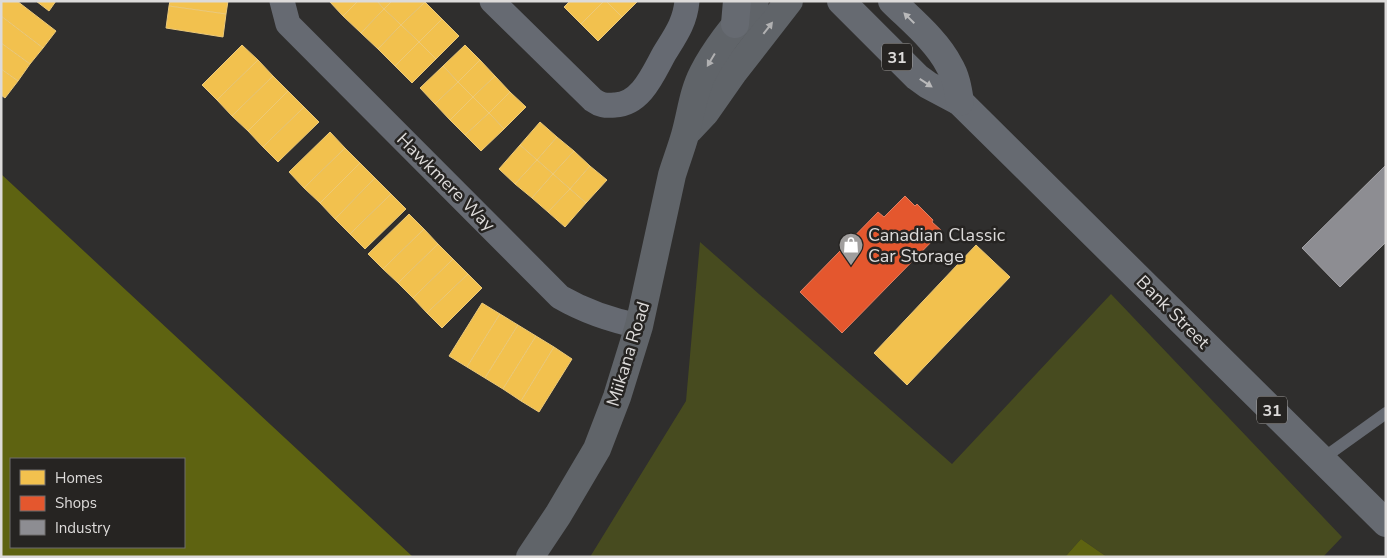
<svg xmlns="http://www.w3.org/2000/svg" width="1387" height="558" font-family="'Nunito Sans',sans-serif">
  <rect width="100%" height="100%" fill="#2f2e2d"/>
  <path fill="#474b1f" d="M700,242L952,464L1111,294L1342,537L1323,557H1107L1081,539L1065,557H590L686,401Z"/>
  <g fill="#5e6311" fill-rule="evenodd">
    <path d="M1,174L413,557H1ZM11,459H184V547H11Z"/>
    <path d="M1081,539L1107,557H1065Z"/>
  </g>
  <g fill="#f2c14e" stroke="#ecc978">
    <path d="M1,1H17L56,31L43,48L1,16Z"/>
    <path d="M36,1H56L49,11Z"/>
    <path d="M170,1H228L226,14L169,6Z"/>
    <path d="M329,1H358L343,16Z"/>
    <path d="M358,1H377L384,9L361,33L343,16Z"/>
    <path d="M377,1H392L384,9Z"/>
    <path d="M392,1H425V2L401,25L384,9Z"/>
    <path d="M570,1H604L581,24L564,7Z"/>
    <path d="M604,1H606L622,17L598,41L581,24Z"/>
    <path d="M606,1H638L622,17Z"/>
    <path d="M425,2L442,19L419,42L401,25Z"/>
    <path d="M169,6L226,14L223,37L166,28Z"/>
    <path d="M384,9L401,25L378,49L361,33Z"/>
    <path d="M1,16L43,48L30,64L1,43Z"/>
    <path d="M442,19L459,36L436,59L419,42Z"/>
    <path d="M401,25L419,42L395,66L378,49Z"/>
    <path d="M419,42L436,59L412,83L395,66Z"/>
    <path d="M1,43L30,64L18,81L1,69Z"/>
    <path d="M242,45L258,60L217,100L202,85Z"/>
    <path d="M465,45L480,60L458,82L443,66Z"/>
    <path d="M258,60L273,76L232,116L217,100Z"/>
    <path d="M480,60L495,76L473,97L458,82Z"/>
    <path d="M443,66L458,82L435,104L420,88Z"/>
    <path d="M1,69L18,81L5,98L1,95Z"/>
    <path d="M273,76L288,91L248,131L232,116Z"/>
    <path d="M495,76L510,92L489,113L473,97Z"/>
    <path d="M458,82L473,97L450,120L435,104Z"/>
    <path d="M288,91L304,107L263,147L248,131Z"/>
    <path d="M510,92L526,107L504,129L489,113Z"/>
    <path d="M473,97L489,113L465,135L450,120Z"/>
    <path d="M304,107L319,122L278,162L263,147Z"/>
    <path d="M489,113L504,129L481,151L465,135Z"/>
    <path d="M540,122L557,137L537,160L520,145Z"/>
    <path d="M330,132L345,148L304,188L289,172Z"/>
    <path d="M557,137L574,151L553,174L537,160Z"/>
    <path d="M520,145L537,160L515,184L499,169Z"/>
    <path d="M345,148L360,163L320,203L304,188Z"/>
    <path d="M574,151L590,166L570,189L553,174Z"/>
    <path d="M537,160L553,174L532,198L515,184Z"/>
    <path d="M360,163L375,178L335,219L320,203Z"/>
    <path d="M590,166L607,180L586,203L570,189Z"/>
    <path d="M553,174L570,189L548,212L532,198Z"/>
    <path d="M375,178L391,194L350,234L335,219Z"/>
    <path d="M570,189L586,203L565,227L548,212Z"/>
    <path d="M391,194L406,209L365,249L350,234Z"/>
    <path d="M409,214L424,229L383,269L368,254Z"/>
    <path d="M424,229L438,244L398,283L383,269Z"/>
    <path d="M438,244L453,259L413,298L398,283Z"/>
    <path d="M976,245L1010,277L907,385L874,353Z"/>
    <path d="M453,259L468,274L427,313L413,298Z"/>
    <path d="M468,274L482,288L442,328L427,313Z"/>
    <path d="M482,303L500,314L467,367L449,356Z"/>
    <path d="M500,314L518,325L485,378L467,367Z"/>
    <path d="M518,325L536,336L503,389L485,378Z"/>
    <path d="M536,336L554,347L521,401L503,389Z"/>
    <path d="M554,347L572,359L539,412L521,401Z"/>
  </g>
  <path fill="#e4572e" stroke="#e27f62" d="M905,196L915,206L917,204L933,220L932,222L942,231L842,333L800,292L878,212L884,217Z"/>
  <path fill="#8d8d92" stroke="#a5a4a8" d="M1386,165V242L1340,287L1302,248Z"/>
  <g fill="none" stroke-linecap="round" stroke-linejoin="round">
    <path stroke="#666a72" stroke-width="12" d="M1322,459L1386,413"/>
    <g stroke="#666a72" stroke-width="25">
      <path d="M282,1L288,24L560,297C586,312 610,320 639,326"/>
      <path d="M492,1L593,100C600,105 605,106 615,105C641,104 653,74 664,54C675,36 685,23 687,1"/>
    </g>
    <g stroke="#606469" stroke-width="28">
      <path d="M689,130L705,113L733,73L789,1"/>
      <path d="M530,557L558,515L597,449L617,397L639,326L672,175C676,162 681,149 685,135C691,114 693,92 703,73C717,46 736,24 755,1"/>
    </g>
    <g stroke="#666a71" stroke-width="28">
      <path d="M841,1L917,77L928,85L960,102L1386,523"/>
      <path d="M892,1C911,20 937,41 949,65C956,76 958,89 960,102"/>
      <path d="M735,24L737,1"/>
    </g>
  </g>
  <defs><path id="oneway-solid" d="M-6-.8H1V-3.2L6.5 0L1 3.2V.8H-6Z" transform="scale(1.25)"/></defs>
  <g fill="#b9b9ba">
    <use href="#oneway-solid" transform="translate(909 18) rotate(-135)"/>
    <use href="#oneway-solid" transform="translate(926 83) rotate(33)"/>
  </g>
  <g fill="#b1b1b2">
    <use href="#oneway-solid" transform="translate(768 28) rotate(-52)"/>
    <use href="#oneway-solid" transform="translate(711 60) rotate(121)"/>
  </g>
  <defs>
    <symbol id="shop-pin" viewBox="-11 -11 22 30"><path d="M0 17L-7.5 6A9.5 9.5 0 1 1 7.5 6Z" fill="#a09e9d" stroke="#262422"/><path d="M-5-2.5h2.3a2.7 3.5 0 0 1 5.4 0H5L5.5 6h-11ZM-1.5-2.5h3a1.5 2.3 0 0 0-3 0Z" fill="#fff"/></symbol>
  </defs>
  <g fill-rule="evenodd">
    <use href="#shop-pin" x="837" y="231" width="28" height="38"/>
  </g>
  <g text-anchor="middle" stroke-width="5" stroke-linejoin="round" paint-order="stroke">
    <g fill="#262422" stroke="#a6a4a3" stroke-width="1">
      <rect x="882" y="43.5" width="30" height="27" rx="4"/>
      <rect x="1257" y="396.5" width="30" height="27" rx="4"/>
    </g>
    <g font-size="16" font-weight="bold" fill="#dddbda">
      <text x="897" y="63">31</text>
      <text x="1272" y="416">31</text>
    </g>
    <g font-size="18" fill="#dddbda" stroke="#262422">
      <text transform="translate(446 182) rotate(45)" y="6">Hawkmere Way</text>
      <text transform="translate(1173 312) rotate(45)" y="6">Bank Street</text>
      <text transform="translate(628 354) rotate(-73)" y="6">Miikana Road</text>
    </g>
    <g font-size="18" fill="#dddbda" stroke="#262422" text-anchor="start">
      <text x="868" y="241">Canadian Classic<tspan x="868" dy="21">Car Storage</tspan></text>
    </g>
  </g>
  <rect width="1387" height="558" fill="none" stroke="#dddbda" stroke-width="5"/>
  <rect x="10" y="458" width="175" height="90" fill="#262422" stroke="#6f6d6c"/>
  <rect x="20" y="470" width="25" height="15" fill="#f2c14e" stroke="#6f6d6c"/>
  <text x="55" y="483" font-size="15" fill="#dddbda">Homes</text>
  <rect x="20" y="496" width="25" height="15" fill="#e4572e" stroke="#6f6d6c"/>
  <text x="55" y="508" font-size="15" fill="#dddbda">Shops</text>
  <rect x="20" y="520" width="25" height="15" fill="#8d8d92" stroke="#6f6d6c"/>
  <text x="55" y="533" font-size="15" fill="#dddbda">Industry</text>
</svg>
